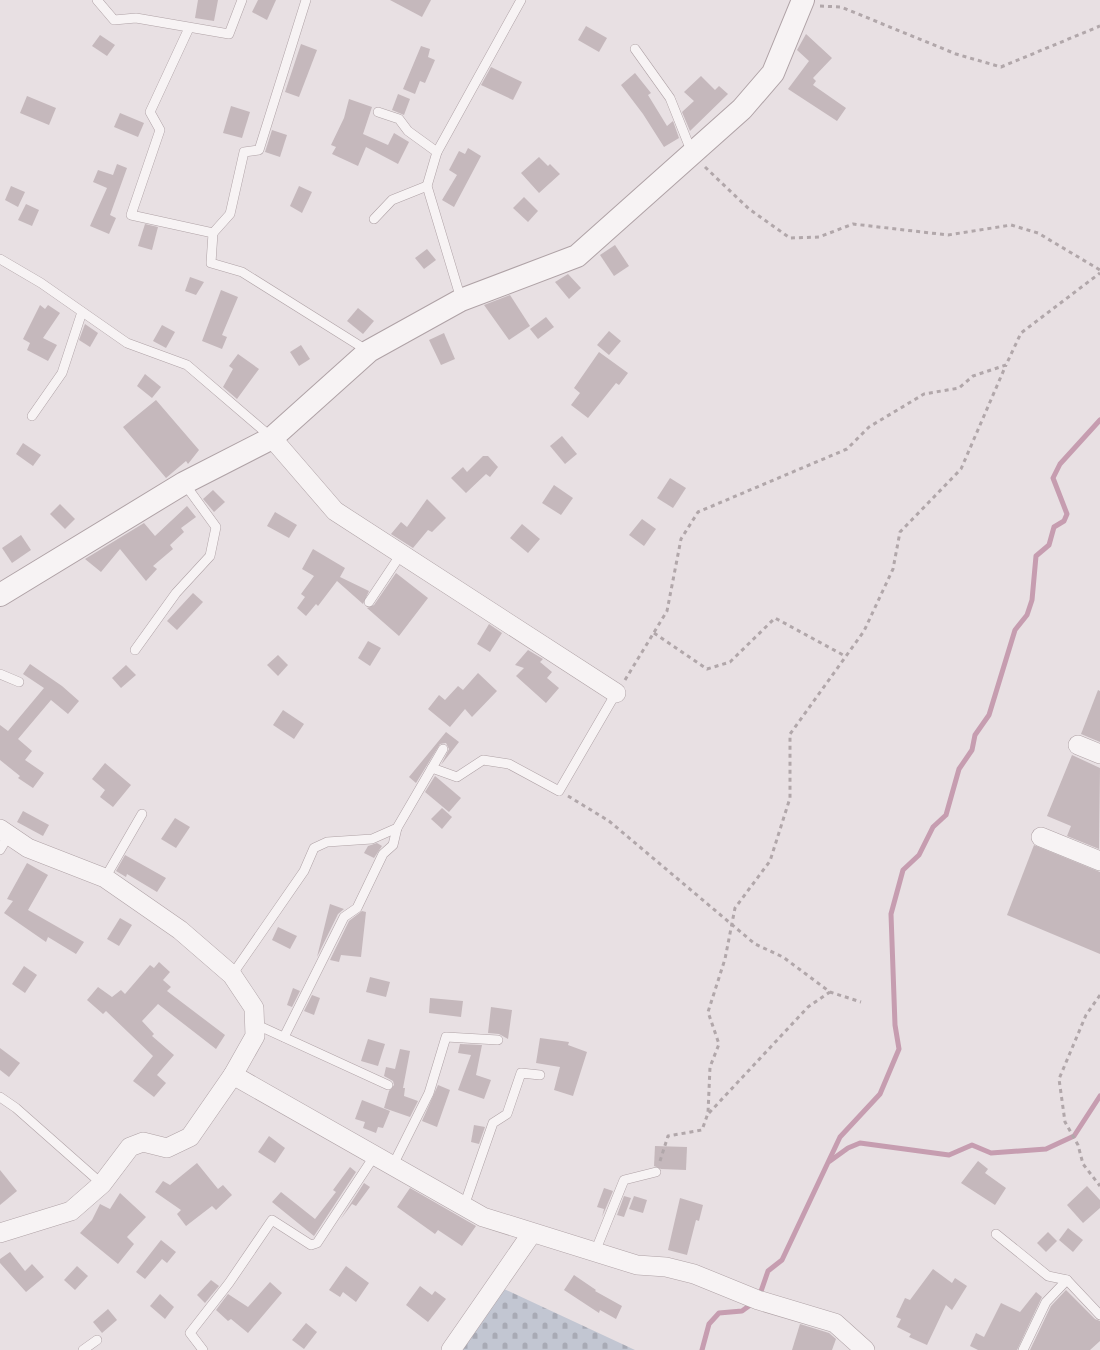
<svg xmlns="http://www.w3.org/2000/svg" width="1100" height="1350" font-family="Cabin,sans-serif">
  <defs>
    <pattern id="cemetery-stones" width="16" height="16" patternUnits="userSpaceOnUse" patternTransform="scale(1.25)"><rect width="16" height="16" fill="#c2c6d2"/><path d="M2 7V4a2 2 0 0 1 4 0v3zM10 15v-3a2 2 0 0 1 4 0v3z" fill="#a8aab5"/></pattern>
  </defs>
  <rect width="100%" height="100%" fill="#e8e0e3"/>
  <path fill="url(#cemetery-stones)" d="M504,1289L635,1350H459Z"/>
  <g fill="none" stroke-linecap="round" stroke-linejoin="round">
    <g stroke="#c69db0" stroke-width="5">
      <path d="M830,1161L848,1148L860,1143L949,1155L972,1145L991,1153L1046,1149L1074,1136L1100,1096"/>
      <path d="M759,1297L768,1271L782,1260L840,1137L880,1094L899,1049L895,1025L891,914L903,870L919,855L933,827L946,815L959,769L972,750L975,735L989,715L1015,630L1027,615L1032,600L1036,556L1049,545L1054,527L1064,521L1067,514L1053,478L1060,464L1100,420"/>
      <path d="M702,1350L709,1324L719,1313L742,1311L753,1303"/>
    </g>
  </g>
  <g fill="#c5b8bc">
    <path d="M198,0H218L214,21L195,18Z"/>
    <path d="M258,0H276L267,20L252,12Z"/>
    <path d="M390,0H431L422,17Z"/>
    <path d="M586,26L607,38L599,52L578,40Z"/>
    <path d="M806,34L832,58L813,78L816,81L813,85L846,108L837,121L788,89L809,61L797,50Z"/>
    <path d="M100,35L115,45L107,56L92,46Z"/>
    <path d="M301,44L317,50L299,97L285,92Z"/>
    <path d="M421,46L430,49L428,57L435,60L425,83L420,81L415,94L403,89Z"/>
    <path d="M491,67L522,82L513,100L481,85Z"/>
    <path d="M635,73L651,93L648,95L667,126L673,121L679,138L664,147L643,114L621,85Z"/>
    <path d="M701,76L715,90L719,86L728,94L690,131L682,112L694,101L684,92Z"/>
    <path d="M398,94L410,99L404,115L392,110Z"/>
    <path d="M27,96L56,108L49,125L20,113Z"/>
    <path d="M349,99L372,107L363,134L388,145L394,133L409,142L398,164L366,147L358,166L332,154L336,147L331,145L344,118Z"/>
    <path d="M231,106L250,112L242,138L223,133Z"/>
    <path d="M120,113L144,123L138,137L114,127Z"/>
    <path d="M272,130L287,135L280,157L265,152Z"/>
    <path d="M468,148L481,156L454,207L442,200L457,175L449,170L459,151L465,154Z"/>
    <path d="M539,157L548,166L550,164L560,174L539,193L521,173Z"/>
    <path d="M117,164L127,168L110,215L116,218L109,234L90,226L107,188L93,182L98,170L113,175Z"/>
    <path d="M11,186L25,192L18,207L5,200Z"/>
    <path d="M299,186L312,192L302,213L290,206Z"/>
    <path d="M524,197L538,211L528,222L513,208Z"/>
    <path d="M26,204L39,210L32,226L18,220Z"/>
    <path d="M145,224L158,227L152,250L138,246Z"/>
    <path d="M615,245L629,266L614,276L600,255Z"/>
    <path d="M427,249L436,260L424,269L415,258Z"/>
    <path d="M568,274L581,288L569,299L555,282Z"/>
    <path d="M190,277L204,282L196,295L185,291Z"/>
    <path d="M221,290L238,297L222,335L227,337L222,349L202,341Z"/>
    <path d="M510,295L530,326L509,340L484,305Z"/>
    <path d="M40,305L45,309L48,305L60,313L43,338L57,345L48,361L27,350L30,343L23,339Z"/>
    <path d="M358,308L374,321L363,334L347,321Z"/>
    <path d="M546,317L554,327L538,339L530,329Z"/>
    <path d="M85,324L98,333L90,347L79,340Z"/>
    <path d="M162,325L175,332L166,348L153,341Z"/>
    <path d="M609,331L621,341L609,355L597,345Z"/>
    <path d="M444,333L455,359L441,365L429,340Z"/>
    <path d="M301,345L310,359L299,366L290,352Z"/>
    <path d="M599,352L628,373L619,385L616,383L588,418L571,405L580,393L574,388Z"/>
    <path d="M238,354L259,369L237,399L223,387L233,369L229,366Z"/>
    <path d="M145,374L161,387L152,398L137,386Z"/>
    <path d="M156,400L199,450L188,464L186,461L166,478L123,427Z"/>
    <path d="M562,436L577,454L565,464L550,446Z"/>
    <path d="M23,443L41,455L33,466L16,454Z"/>
    <path d="M483,456H488L498,467L490,477L486,474L466,493L451,478L463,467L467,472Z"/>
    <path d="M670,478L686,488L673,508L657,498Z"/>
    <path d="M554,485L573,498L561,515L542,503Z"/>
    <path d="M213,490L225,502L214,512L203,499Z"/>
    <path d="M427,499L446,518L432,532L428,530L413,548L391,534L401,522L407,527Z"/>
    <path d="M60,504L75,519L65,529L50,514Z"/>
    <path d="M187,506L196,517L181,528L184,532L170,545L173,549L153,566L157,569L146,581L120,549L101,572L85,559L144,523L155,536Z"/>
    <path d="M275,512L297,525L289,538L267,526Z"/>
    <path d="M642,519L656,529L644,546L629,535Z"/>
    <path d="M522,524L540,539L528,553L510,538Z"/>
    <path d="M21,535L31,550L12,563L2,548Z"/>
    <path d="M313,549L345,568L340,577L369,591L363,604L337,581L318,606L316,604L306,616L297,608L305,597L301,594L314,576L302,569Z"/>
    <path d="M396,573L428,598L399,636L367,608L374,605Z"/>
    <path d="M193,593L203,602L177,630L167,621Z"/>
    <path d="M489,624L502,633L490,652L477,644Z"/>
    <path d="M368,641L381,648L370,666L358,658Z"/>
    <path d="M528,650L543,659L540,662L552,672L547,678L559,688L546,703L516,676L524,668L515,665Z"/>
    <path d="M278,655L288,665L278,676L267,665Z"/>
    <path d="M30,664L62,686L79,701L68,714L51,700L18,739L32,751L25,760L44,773L33,788L18,778L20,776L0,760V725L8,731L44,688L23,674Z"/>
    <path d="M126,665L136,675L121,688L112,678Z"/>
    <path d="M478,673L497,691L472,717L465,709L450,727L428,709L439,695L445,700L458,686L463,690Z"/>
    <path d="M1098,690L1100,691V742L1081,734Z"/>
    <path d="M283,710L304,724L294,739L273,725Z"/>
    <path d="M446,732L459,742L441,765L449,749L446,743L440,744L416,783L409,777Z"/>
    <path d="M1072,755L1100,768L1099,849L1067,836L1071,826L1047,816Z"/>
    <path d="M105,763L131,785L113,807L100,797L105,790L92,779Z"/>
    <path d="M435,776L461,798L449,812L425,792Z"/>
    <path d="M442,808L452,817L442,829L431,819Z"/>
    <path d="M23,811L49,825L43,836L17,822Z"/>
    <path d="M175,818L190,827L176,848L161,839Z"/>
    <path d="M377,843L382,846L374,858L364,853L368,846Z"/>
    <path d="M1034,845L1100,872V954L1007,915Z"/>
    <path d="M125,855L166,878L157,892L127,874L126,877L116,871Z"/>
    <path d="M27,863L48,875L28,910L84,942L76,954L48,937L46,942L4,913L13,901L7,899Z"/>
    <path d="M330,904L344,909L338,914L317,957Z"/>
    <path d="M362,911L366,912L361,957L341,955L339,962L330,960L349,921Z"/>
    <path d="M120,918L132,925L119,946L107,939Z"/>
    <path d="M278,927L297,936L290,949L272,940Z"/>
    <path d="M159,962L170,972L163,980L171,987L167,991L225,1035L216,1049L158,1004L142,1021L154,1034L152,1036L174,1055L157,1075L166,1083L154,1097L133,1081L153,1056L106,1011L103,1014L87,1000L98,987L112,997L121,990L125,994L150,965L154,968Z"/>
    <path d="M24,966L37,975L25,993L12,984Z"/>
    <path d="M370,977L390,982L386,997L366,992Z"/>
    <path d="M293,988L300,991L292,1007L287,1005Z"/>
    <path d="M312,995L320,998L314,1015L304,1011Z"/>
    <path d="M430,998L463,1001L461,1017L429,1013Z"/>
    <path d="M491,1007L512,1010L508,1039L499,1034L488,1033Z"/>
    <path d="M540,1038L569,1042L568,1045L587,1052L573,1096L554,1090L560,1067L536,1063Z"/>
    <path d="M368,1039L385,1044L378,1066L361,1061Z"/>
    <path d="M460,1044L482,1045L476,1075L491,1080L484,1099L458,1090L471,1055L458,1053Z"/>
    <path d="M0,1048L20,1063L9,1077L0,1070Z"/>
    <path d="M400,1049L410,1051L403,1088H405L404,1096L418,1101L410,1117L384,1108L389,1091L394,1085L393,1081L384,1076L386,1067L395,1069Z"/>
    <path d="M438,1085L450,1090L437,1127L422,1121Z"/>
    <path d="M362,1100L390,1111L383,1128L378,1127L376,1133L363,1128L365,1122L355,1119Z"/>
    <path d="M474,1125L485,1127L479,1144L471,1142Z"/>
    <path d="M269,1136L285,1148L275,1163L258,1152Z"/>
    <path d="M655,1146L687,1147L686,1170L661,1169L654,1166Z"/>
    <path d="M978,1161L988,1169L985,1173L1006,1188L995,1205L961,1183Z"/>
    <path d="M197,1163L218,1189L223,1185L232,1195L216,1210L212,1206L186,1226L177,1214L181,1210L155,1192L163,1181L170,1185Z"/>
    <path d="M350,1167L356,1172L314,1236L272,1202L281,1192L315,1219L336,1192L333,1190Z"/>
    <path d="M0,1170L17,1191L0,1205Z"/>
    <path d="M364,1183L370,1187L356,1206L352,1204L340,1220Z"/>
    <path d="M1087,1186L1100,1200V1208L1083,1223L1067,1205Z"/>
    <path d="M410,1188L476,1226L462,1246L438,1230L435,1234L397,1207Z"/>
    <path d="M604,1188L613,1191L602,1217L604,1209L597,1207Z"/>
    <path d="M120,1193L146,1217L127,1237L134,1244L118,1264L80,1233L92,1220L100,1204L110,1209Z"/>
    <path d="M624,1196L631,1198L624,1217L617,1215Z"/>
    <path d="M634,1196L647,1200L643,1213L629,1209Z"/>
    <path d="M680,1198L703,1205L699,1221L696,1220L687,1255L668,1250Z"/>
    <path d="M1068,1228L1083,1240L1073,1252L1059,1240Z"/>
    <path d="M1048,1232L1057,1241L1046,1252L1037,1243Z"/>
    <path d="M161,1240L176,1252L167,1263L162,1259L145,1279L136,1272Z"/>
    <path d="M10,1252L25,1271L32,1264L44,1277L26,1292L0,1263V1259Z"/>
    <path d="M77,1266L88,1276L75,1290L64,1280Z"/>
    <path d="M346,1266L369,1283L356,1302L343,1292L340,1297L329,1290Z"/>
    <path d="M933,1269L952,1283L955,1278L967,1286L952,1310L946,1305L927,1345L909,1337L911,1334L897,1327L901,1319L896,1317L905,1298L910,1300Z"/>
    <path d="M574,1275L596,1290L595,1291L622,1306L616,1319L600,1310L599,1313L564,1290Z"/>
    <path d="M211,1280L219,1286L205,1303L197,1295Z"/>
    <path d="M270,1282L282,1293L248,1333L231,1319L228,1321L216,1310L228,1294L248,1307Z"/>
    <path d="M420,1286L432,1295L435,1291L446,1299L428,1322L406,1305Z"/>
    <path d="M1066,1290L1095,1319L1100,1321V1341L1090,1350H1030L1051,1306Z"/>
    <path d="M1036,1292L1042,1297L1017,1350H978L970,1346L976,1333L984,1337L1001,1303L1020,1312Z"/>
    <path d="M160,1294L174,1307L165,1319L150,1306Z"/>
    <path d="M108,1309L117,1320L102,1333L93,1322Z"/>
    <path d="M306,1323L317,1332L304,1349L292,1340Z"/>
    <path d="M800,1324L829,1333L836,1339L832,1350H792Z"/>
  </g>
  <g fill="none" stroke-linecap="round" stroke-linejoin="round">
    <defs>
      <g id="service">
        <path d="M97,0L114,20L136,18L229,34L242,0"/>
        <path d="M189,28L150,112L160,130L131,215L213,233L211,263L242,272L368,351"/>
        <path d="M635,49L670,98L692,153"/>
        <path d="M378,112L399,119L408,131L437,152"/>
        <path d="M374,219L392,200L427,186"/>
        <path d="M213,233L230,214L244,152L259,150L306,0"/>
        <path d="M0,259L41,283L127,343L187,365L271,437"/>
        <path d="M461,299L427,186L437,152L521,0"/>
        <path d="M32,416L62,373L82,312"/>
        <path d="M369,602L401,554"/>
        <path d="M135,650L176,593L210,556L216,527L184,483"/>
        <path d="M0,674L19,682"/>
        <path d="M432,768L457,777L483,760L509,764L559,791L616,693"/>
        <path d="M0,850L9,835"/>
        <path d="M105,878L142,814"/>
        <path d="M232,975L304,871L314,848L327,842L372,839L397,828L443,749"/>
        <path d="M255,1024L388,1085"/>
        <path d="M284,1037L344,917L357,908L383,854L393,845L397,828"/>
        <path d="M0,1097L16,1108L102,1184"/>
        <path d="M393,1165L429,1093L446,1037L498,1040"/>
        <path d="M464,1206L493,1123L507,1114L521,1073L540,1075"/>
        <path d="M996,1234L1048,1276L1067,1280"/>
        <path d="M595,1252L624,1180L656,1172"/>
        <path d="M83,1350L97,1340"/>
        <path d="M203,1350L190,1333L229,1283L272,1220L311,1245L317,1243L375,1155"/>
        <path d="M1023,1350L1046,1302L1067,1280L1100,1315"/>
      </g>
      <g id="minor">
        <path d="M272,438L335,511L616,693"/>
        <path d="M1078,745L1100,754"/>
        <path d="M0,829L28,848L105,878L180,930L232,975L254,1008L255,1036L233,1075L190,1137L167,1148L143,1142L130,1147L102,1184L71,1211L0,1233"/>
        <path d="M1041,837L1100,861"/>
        <path d="M233,1075L483,1217L637,1265L666,1267L694,1274L758,1300L835,1323L865,1350"/>
        <path d="M451,1350L532,1233"/>
      </g>
      <path id="tertiary" d="M0,595L184,483L272,438L369,351L461,300L577,256L742,109L773,73L803,0"/>
    </defs>
    <use href="#service" stroke="#afa2a6" stroke-width="10"/>
    <use href="#minor" stroke="#afa2a6" stroke-width="20"/>
    <use href="#tertiary" stroke="#afa2a6" stroke-width="24"/>
    <g stroke="#b1a7aa" stroke-width="3" stroke-dasharray="4 4" stroke-linecap="butt">
      <path d="M820,6L841,7L956,54L1001,67L1100,26"/>
      <path d="M705,167L749,209L790,238L819,237L853,224L948,235L1011,225L1038,233L1100,270"/>
      <path d="M654,633L707,669L730,662L775,618L845,656"/>
      <path d="M625,680L667,611L681,539L698,512L847,449L869,427L924,394L959,388L973,376L1006,365L1021,333L1100,273"/>
      <path d="M568,796L609,821L755,944L783,957L830,992L861,1002"/>
      <path d="M1100,995L1086,1015L1059,1079L1065,1122L1078,1145L1083,1164L1100,1186"/>
      <path d="M709,1113L808,1007L830,992"/>
      <path d="M660,1161L668,1136L702,1130L708,1113L710,1067L719,1044L708,1012L725,959L735,908L770,861L790,798V734L864,631L893,569L900,532L961,469L1006,365"/>
    </g>
    <use href="#service" stroke="#f7f3f4" stroke-width="9"/>
    <use href="#minor" stroke="#f7f3f4" stroke-width="19"/>
    <use href="#tertiary" stroke="#f7f3f4" stroke-width="22"/>
  </g>
</svg>
